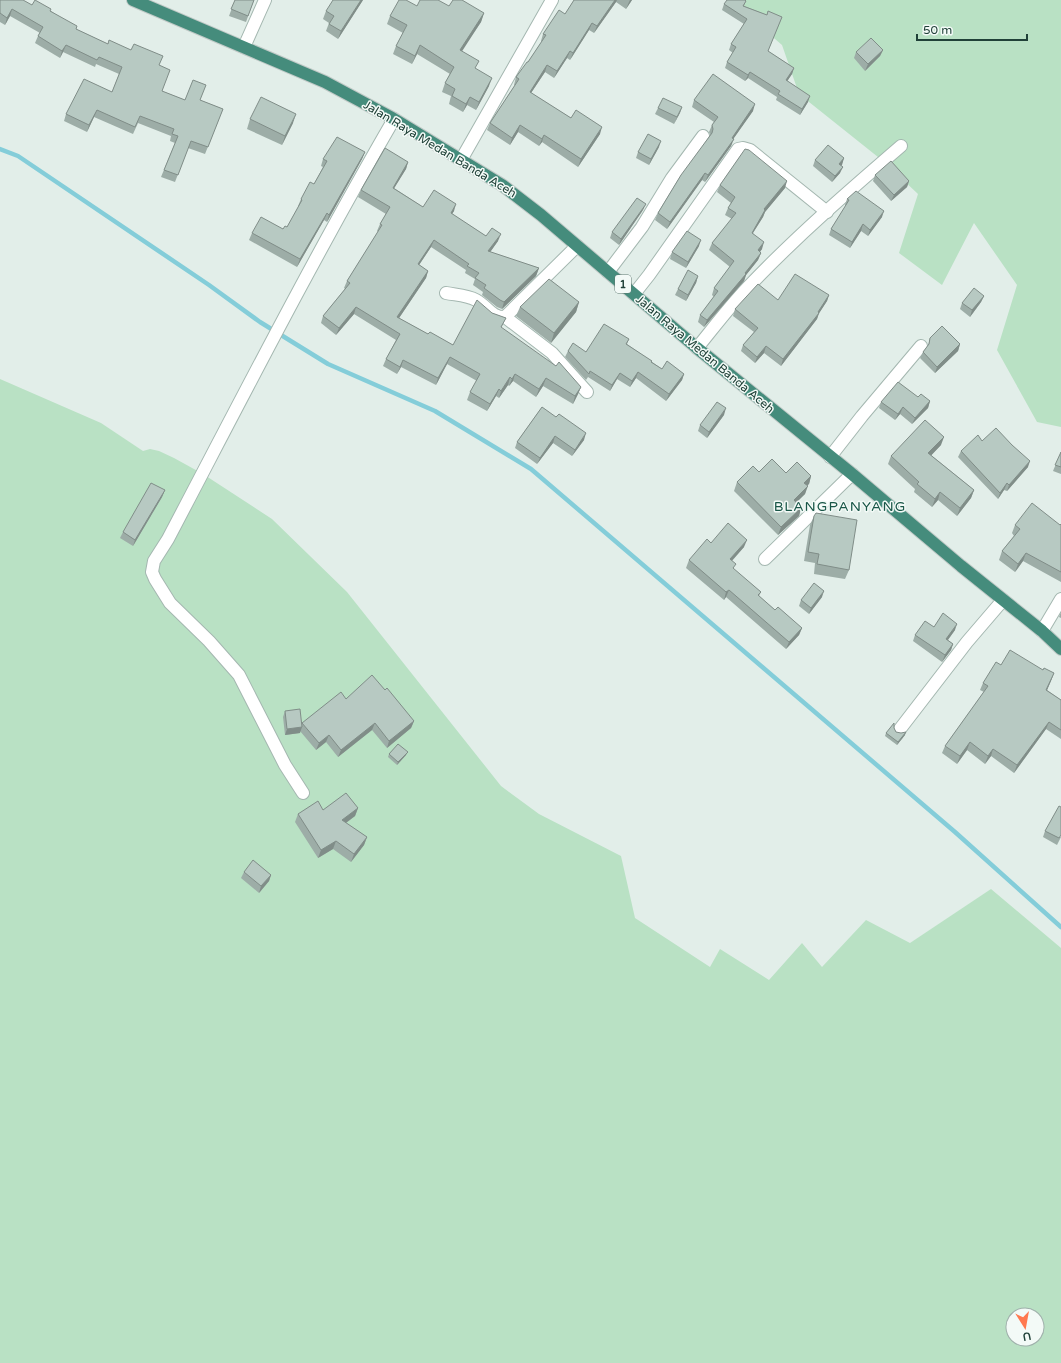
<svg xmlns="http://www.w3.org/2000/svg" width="1061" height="1363" font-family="'Varela Round',sans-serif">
  <rect width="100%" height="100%" fill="#e2eee9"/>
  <g fill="#b9e1c4" fill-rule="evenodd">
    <path d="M730,0H1061V427L1037,422L997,350L1017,285L974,223L942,285L899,253L918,194L883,161L799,94L782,45Z"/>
    <path d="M0,379L101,423L143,451L150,449L159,451L174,458L203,474L272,519L347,592L501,786L539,814L621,856L635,918L710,967L720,949L769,980L802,943L822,967L866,920L910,943L991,889L1061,948V1363H0ZM1013,1315H1037V1339H1013Z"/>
  </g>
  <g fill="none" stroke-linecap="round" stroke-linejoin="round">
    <path stroke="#84cdd9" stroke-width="4.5" d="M0,149L18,156L209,285L260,322L328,364L435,411L531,469L955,832L1061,927"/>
    <defs>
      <g id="minor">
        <path d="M244,47L265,0"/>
        <path d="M461,160L552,0"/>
        <path d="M608,272L642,227L672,178L703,136"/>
        <path d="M446,293C456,295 467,295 476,300C487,306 492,318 505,317L577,246"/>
        <path d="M634,294L649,275L738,149L743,148L750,150L827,212"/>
        <path d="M505,317L552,353L587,392"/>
        <path d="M697,348C715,326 732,303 752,283C799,234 850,190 901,146"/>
        <path d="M830,457L862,416L921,346"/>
        <path d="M765,559L852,474"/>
        <path d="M1042,631L1061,599"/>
        <path d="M900,729L967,642L1003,600"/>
        <path d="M303,793L285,765L239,675L209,641L170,603L155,579L152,572L154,561L168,539C242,398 314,257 394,119"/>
      </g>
      <path id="trunk" d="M133,0L325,82L394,119L502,185L541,215L697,348L852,474L961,566L1042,631L1061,649"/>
    </defs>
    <use href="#minor" stroke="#a4b7b0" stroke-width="14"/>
    <use href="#trunk" stroke="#c1cac7" stroke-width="14"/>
    <use href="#minor" stroke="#fff" stroke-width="12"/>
    <use href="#trunk" stroke="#458c7c" stroke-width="12"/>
  </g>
  <g fill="#9dada7">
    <path d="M0,0L32,5L51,11L76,29L108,44L159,65L162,91L185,100H200L223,109L205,154L188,148L175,182L161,177L175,143L170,141L171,136L138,123L133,134L94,117L87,132L64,121L66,114L112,92L119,74L96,64L95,67L63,52L60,58L35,43L38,36L40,33L10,16L5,25L0,22Z"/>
    <path d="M235,0H254L246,22L229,16Z"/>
    <path d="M363,0L338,39L326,31L329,23L323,19L326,11Z"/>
    <path d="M574,0H632L626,9L616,2L594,33L589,30L570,60L567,58L554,78L545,72L531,93L571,118L600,134L578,167L542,142L539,146L518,132L510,145L487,130L490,123L515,85H514L516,77L528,62L542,42L541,41L543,34L565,14Z"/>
    <path d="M746,1L744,6L767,15L782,17L768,51L794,68L792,74L787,81L808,102L800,115L776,100L777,97L748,78L745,81L725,68L727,62L733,53L729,50L731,44L744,24L722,10L724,4Z"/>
    <path d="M417,6H449L484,13L481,22L461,51L489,86L476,110L467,105L463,112L449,104L451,96L442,92L445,83L450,74L417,54L412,64L393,54L396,46L403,33L387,24L390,16Z"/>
    <path d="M883,50L880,56L865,71L854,58L856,52Z"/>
    <path d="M694,100L753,111L733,139L731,146L705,182L702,180L667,229L655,220L658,213L710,135L709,132L712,125L714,122L692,107Z"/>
    <path d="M682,107L674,124L655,114L658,108Z"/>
    <path d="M250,119L293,123L282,145L247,129Z"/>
    <path d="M659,147L649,165L636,158L638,152Z"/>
    <path d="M365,152L362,159L327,222L324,220L297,267L249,240L252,233L283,229L287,227L299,206H298L301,199L314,184L323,167L321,166L323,159Z"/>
    <path d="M844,158L841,166L840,173L832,182L813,166L815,160Z"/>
    <path d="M408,162L406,169L394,188L423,207L454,211L452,214L486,236L498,241L490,252L539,268L536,276L502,309L497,307L482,295L483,292L473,285L475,279L465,273L466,270L431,247L419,265L428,271L426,278L399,318L428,334L453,345L492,313L506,318L501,328L581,387L578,394L573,404L543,386L536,397L513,381L509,386L508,385L499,398L496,396L487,411L467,400L470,392L477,381L447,364L436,385L401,367L397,374L383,366L386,359L396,340L354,314L336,335L321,323L323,316L345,289L344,288L347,281L378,232L377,231L380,224L386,214L358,197L361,190Z"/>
    <path d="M875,175L909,181L907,187L891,201L873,181Z"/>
    <path d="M720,185L785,188L765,212L763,217L753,233L762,249L760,252L761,253L758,260L746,275L744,281L704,327L698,322L700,315L714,297L712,295L714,288L730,267L709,250L712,243L732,219L725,215L728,208L731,203L717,192Z"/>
    <path d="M847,199L882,217L868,236L861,231L850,248L829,235L831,229L846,206L845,205Z"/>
    <path d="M643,210L619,245L610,238L612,232Z"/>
    <path d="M699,246L686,268L670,259L672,252Z"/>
    <path d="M698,276L696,283L686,301L675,295L678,289Z"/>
    <path d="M829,295L827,301L819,313L817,319L781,366L764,353L755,363L741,351L743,345L754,332L733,316L735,309L778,300Z"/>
    <path d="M984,296L981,302L970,317L960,309L962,303Z"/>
    <path d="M579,302L576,312L551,343L516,316L520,307Z"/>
    <path d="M930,338L960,344L958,351L935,373L920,358L923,352L928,346Z"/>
    <path d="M629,339L627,344L662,369L684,374L682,380L666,401L636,378L630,387L617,379L610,391L588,377L586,380L565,357L568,351L586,352Z"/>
    <path d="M918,397L930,401L928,408L912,424L900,414L895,420L879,408L881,402Z"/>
    <path d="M542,407L584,440L572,456L553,443L537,464L515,448L517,442Z"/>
    <path d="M724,415L707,438L698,431L700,425Z"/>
    <path d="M982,441L1012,445L1028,467L1007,491L1004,490L998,499L958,457L961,451Z"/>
    <path d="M941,445L931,455L974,490L971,498L957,516L938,500L932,507L914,492L915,489L888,464L891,456Z"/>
    <path d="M1061,452V474L1053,471Z"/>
    <path d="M786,473L811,476L809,484L807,485L805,494L796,502L801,508L799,516L778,535L734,491L737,482Z"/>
    <path d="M165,490L162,497L133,546L120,538L123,532Z"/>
    <path d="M814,516L849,570L845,579L814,574L815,563L804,561L810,525Z"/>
    <path d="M1061,524V582L1023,561L1015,572L999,560L1002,551L1014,536L1012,533L1015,525H1060Z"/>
    <path d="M711,543L744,547L732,561L734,570L761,592L759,596L775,610L802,628L799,635L786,649L726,597L724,600L686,568L689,560Z"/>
    <path d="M822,597L809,614L799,606L801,600Z"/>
    <path d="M1061,612V618L1059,617Z"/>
    <path d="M934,627L955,630L948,640L953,644L951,650L942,662L913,641L915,635Z"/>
    <path d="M1001,665L1043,670L1054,673L1047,690L1061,700V739L1046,729L1014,773L991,756L985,764L967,750L957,764L942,753L945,746L984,692L980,690L983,683Z"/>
    <path d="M346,699L414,721L411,728L387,748L372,730L338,757L326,742L316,750L300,731V733L285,735L283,717L285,711L302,724V723Z"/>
    <path d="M894,728L896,732L905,735L897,745L885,736L886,733Z"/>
    <path d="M389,754L406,755L397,765L388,757Z"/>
    <path d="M358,808L355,816L346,823L367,837L364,845L351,862L333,849L318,858L295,822L298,814L323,810Z"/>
    <path d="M1045,831L1061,837L1057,845L1043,837Z"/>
    <path d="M244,872L271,875L269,881L259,893L241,878Z"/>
  </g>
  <g fill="#808d88">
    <path d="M361,0H363L338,39L341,31Z"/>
    <path d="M615,0H617L616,2L594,33L597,26Z"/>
    <path d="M630,0H632L626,9L629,2Z"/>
    <path d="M12,9L10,16L5,25L7,18Z"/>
    <path d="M484,13L481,22L457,59L460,50Z"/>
    <path d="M592,23L589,30L570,60L573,53Z"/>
    <path d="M66,45L63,52L60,58L62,51Z"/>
    <path d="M420,45L417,54L412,64L415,56Z"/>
    <path d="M883,50L880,56L865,71L868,64Z"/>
    <path d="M570,51L567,58L554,78L557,71Z"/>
    <path d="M547,65L545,72L527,99L530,92Z"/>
    <path d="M794,68L792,74L784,86L786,80Z"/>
    <path d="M750,72L748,78L745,81L748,75Z"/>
    <path d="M492,78L489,86L476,110L479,102Z"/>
    <path d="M810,96L808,102L800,115L802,109Z"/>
    <path d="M470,97L467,105L463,112L466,104Z"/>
    <path d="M755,104L753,111L729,145L732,138Z"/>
    <path d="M682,107L680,113L674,124L677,117Z"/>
    <path d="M97,110L94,117L87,132L89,125Z"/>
    <path d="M296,114L293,123L282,145L285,136Z"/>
    <path d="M520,125L518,132L510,145L512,138Z"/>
    <path d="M602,127L600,134L578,167L581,159Z"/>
    <path d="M544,135L542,142L539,146L542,139Z"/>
    <path d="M734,139L731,146L705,182L708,175Z"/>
    <path d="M661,141L659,147L649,165L651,159Z"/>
    <path d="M365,152L362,159L327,222L329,215Z"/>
    <path d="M844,158L842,165L837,170L839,164Z"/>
    <path d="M408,162L406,169L390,195L393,188Z"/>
    <path d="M843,167L840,173L832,182L835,176Z"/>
    <path d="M705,173L702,180L667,229L670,222Z"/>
    <path d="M787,181L785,188L765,212L763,217L749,239L764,209Z"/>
    <path d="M909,181L907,187L891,201L894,195Z"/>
    <path d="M456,204L454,211L448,220L451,213Z"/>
    <path d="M646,204L643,210L619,245L621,239Z"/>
    <path d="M884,211L882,217L868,236L870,230Z"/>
    <path d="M327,213L324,220L297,267L300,259Z"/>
    <path d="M863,224L861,231L850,248L852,242Z"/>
    <path d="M501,234L498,241L486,258L488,251Z"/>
    <path d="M434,240L431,247L415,271L418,264Z"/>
    <path d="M701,240L699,246L686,268L688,262Z"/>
    <path d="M764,242L762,249L756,257L758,250Z"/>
    <path d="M761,253L758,260L746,275L744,281L704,327L707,320Z"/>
    <path d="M539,268L536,276L502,309L504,302Z"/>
    <path d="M428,271L426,278L395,324L397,317Z"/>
    <path d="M698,276L696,283L686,301L688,295Z"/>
    <path d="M829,295L827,301L818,315L819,313L817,319L781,366L783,359L818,312Z"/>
    <path d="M984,296L981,302L970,317L972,310Z"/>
    <path d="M579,302L576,312L551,343L554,333Z"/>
    <path d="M356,307L354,314L336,335L339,328Z"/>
    <path d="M960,344L958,351L935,373L937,367Z"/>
    <path d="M766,346L764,353L755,363L757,357Z"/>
    <path d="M450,357L447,364L436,385L438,378Z"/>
    <path d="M403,360L401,367L397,374Z"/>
    <path d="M638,372L636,378L630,387L632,381Z"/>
    <path d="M620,373L617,379L610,391L612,385Z"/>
    <path d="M515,374L513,381L509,386L512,379Z"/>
    <path d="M684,374L682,380L666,401L669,394Z"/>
    <path d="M510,377L508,385L499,398L501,391Z"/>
    <path d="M546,378L543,386L536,397L539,389Z"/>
    <path d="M581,387L578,394L573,404L575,396Z"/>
    <path d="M499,389L496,396L487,411L490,404Z"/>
    <path d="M930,401L928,408L912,424L915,418Z"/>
    <path d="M903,407L900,414L895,420L898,414Z"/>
    <path d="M726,408L724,415L707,438L709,432Z"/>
    <path d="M586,433L584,440L572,456L575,450Z"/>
    <path d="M555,436L553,443L537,464L540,458Z"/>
    <path d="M944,437L941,445L926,461L928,453Z"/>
    <path d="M1030,461L1028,467L1007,491L1009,485Z"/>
    <path d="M811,476L809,484L801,491L804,483Z"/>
    <path d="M1007,483L1004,490L998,499L1000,493Z"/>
    <path d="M808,486L805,494L791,508L794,500Z"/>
    <path d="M165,490L162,497L133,546L135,540Z"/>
    <path d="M974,490L971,498L957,516L960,508Z"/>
    <path d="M940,492L938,500L932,507L935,499Z"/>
    <path d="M801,508L799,516L778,535L781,527Z"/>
    <path d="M747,540L744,547L727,566L730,559Z"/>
    <path d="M1026,553L1023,561L1015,572L1018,564Z"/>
    <path d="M729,590L726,597L724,600L726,592Z"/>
    <path d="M824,591L822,597L809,614L811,608Z"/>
    <path d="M957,624L955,630L944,645L946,639Z"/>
    <path d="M802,628L799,635L786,649L789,642Z"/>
    <path d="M953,644L951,650L942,662L945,655Z"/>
    <path d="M1054,673L1051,681L1044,697L1046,690Z"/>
    <path d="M414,721L411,728L387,748L389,741Z"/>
    <path d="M1049,722L1046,729L1014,773L1017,765Z"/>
    <path d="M375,723L372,730L338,757L341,750Z"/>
    <path d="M302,727L300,733L285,735L287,729Z"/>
    <path d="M906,732L905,735L897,745L898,742Z"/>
    <path d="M329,735L326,742L316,750L319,743Z"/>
    <path d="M970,742L967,750L957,764L960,756Z"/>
    <path d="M993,749L991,756L985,764L988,756Z"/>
    <path d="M408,752L406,755L397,765L398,762Z"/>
    <path d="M358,808L355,816L339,828L342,820Z"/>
    <path d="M367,837L364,845L351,862L354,854Z"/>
    <path d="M336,841L333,849L318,858L321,850Z"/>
    <path d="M271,875L269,881L259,893L261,886Z"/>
  </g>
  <g fill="#b7c9c2" stroke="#808d88">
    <path d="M0,0H23L32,5L35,0L51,9L50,11L77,26L76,29L108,44L109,40L131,50L134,44L163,56L159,65L170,70L162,91L185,100L193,80L206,85L200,100L223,109L208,147L191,141L178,175L164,170L178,136L172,134L174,129L140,116L135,127L97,110L89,125L66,114L84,79L112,92L122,67L99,57L97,60L66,45L62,51L38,36L43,27L12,9L7,18L0,13Z"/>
    <path d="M235,0H254L248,16L231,9Z"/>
    <path d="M333,0H361L341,31L329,24L334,16L326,11Z"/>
    <path d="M399,0H406L417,6L420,0H438L449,6L453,0H462L484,13L460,50L479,61L475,68L492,78L479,102L470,97L466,104L452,96L455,89L445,83L454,67L420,45L415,56L396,46L407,25L390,16Z"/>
    <path d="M574,0H615L597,26L592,23L573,53L570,51L557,71L547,65L530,92L571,118L576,110L602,127L581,159L544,135L542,139L520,125L512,138L490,123L519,79L516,77L527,62H528L546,35L543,34L559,10L565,14Z"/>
    <path d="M727,0H745L746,1L743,6L767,15L768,11L782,17L768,51L794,68L786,80L810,96L802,109L778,94L780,91L750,72L748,75L727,62L736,47L731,44L747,19L724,4Z"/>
    <path d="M871,38L883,50L868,64L856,52Z"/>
    <path d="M713,74L755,104L732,138L734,139L708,175L705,173L670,222L658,213L681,175L712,133L713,129L712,125L718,117L694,100Z"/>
    <path d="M261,97L296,114L285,136L250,119Z"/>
    <path d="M663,98L682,107L677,117L658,108Z"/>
    <path d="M648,134L661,141L651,159L638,152Z"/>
    <path d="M337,137L365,152L329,215L327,213L300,259L252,233L261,217L283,229L285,226L287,227L302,200L301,199L310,182L314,184L327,161L323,159Z"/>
    <path d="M828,145L844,158L839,164L843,167L835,176L815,160Z"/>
    <path d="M385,148L408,162L393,188L423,207L434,190L456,204L451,213L486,236L492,228L501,234L488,251L539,268L504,302L500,300L484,288L486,285L475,278L479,273L467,266L469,264L434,240L418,264L428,271L397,317L428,334L430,332L453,345L477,300L492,313L506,318L501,327L556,366L559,362L581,387L575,396L546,378L539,389L515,374L512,379L510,377L501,391L499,389L490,404L470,392L480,374L450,357L438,378L403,360L400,367L386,359L400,334L356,307L339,328L323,316L350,283L347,281L382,225L380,224L390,207L361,190Z"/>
    <path d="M745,149L749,150L787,181L764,209L765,210L752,233L764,242L758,250L761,253L745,273L746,274L707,320L700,315L718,291L714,288L734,261L712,243L736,213L728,208L735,197L720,185Z"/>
    <path d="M891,161L909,181L894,195L875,175Z"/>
    <path d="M856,191L884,211L870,230L863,224L852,242L831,229L849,200L847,199Z"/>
    <path d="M637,198L646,204L621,239L612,232Z"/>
    <path d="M687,231L701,240L688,262L672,252Z"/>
    <path d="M688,270L698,276L688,295L678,289Z"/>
    <path d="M795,274L829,295L818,312L819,313L783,359L766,346L757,357L743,345L758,328L735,309L758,284L778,300Z"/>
    <path d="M549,279L579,302L554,333L520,307Z"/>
    <path d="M974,288L984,296L972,310L962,303Z"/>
    <path d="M604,324L629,339L626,344L652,361L651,362L662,369L667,361L684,374L669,394L638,372L632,381L620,373L612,385L590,371L589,374L568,351L573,343L586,352Z"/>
    <path d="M942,326L960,344L937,367L923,352L929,344L930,338Z"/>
    <path d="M898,382L918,397L921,394L930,401L915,418L903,407L898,414L881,402Z"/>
    <path d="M717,402L726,408L709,432L700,425Z"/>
    <path d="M542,407L556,417L559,414L586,433L575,450L555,436L540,458L517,442Z"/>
    <path d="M925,420L944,437L928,453L974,490L960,508L940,492L935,499L917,484L919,482L891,456Z"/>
    <path d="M996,428L1012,445L1030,461L1009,485L1007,483L1000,493L961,451L978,435L982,441Z"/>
    <path d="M1061,452V467L1055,465Z"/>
    <path d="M772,459L786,473L797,462L811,476L804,483L808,486L794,500L801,508L781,527L737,482L753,466L759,472Z"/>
    <path d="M151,483L165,490L135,540L123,532Z"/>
    <path d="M1032,503L1060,525L1061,524V572L1026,553L1018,564L1002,551L1020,529L1015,525Z"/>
    <path d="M816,513L857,520L849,570L817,564L819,554L808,552L814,516Z"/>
    <path d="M728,523L747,540L730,559L736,564L733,568L761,592L758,595L775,610L778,607L802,628L789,642L729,590L726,592L689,560L707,539L711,543Z"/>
    <path d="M814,583L824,591L811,608L801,600Z"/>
    <path d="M943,613L957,624L946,639L953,644L945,655L915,635L925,621L934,627Z"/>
    <path d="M1010,650L1043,670L1044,668L1054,673L1046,690L1061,700V730L1049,722L1017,765L993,749L988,756L970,742L960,756L945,746L988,686L983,683L996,662L1001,665Z"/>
    <path d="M372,675L385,690L387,688L414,721L389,741L375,723L341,750L329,735L319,743L302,723L341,692L346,699Z"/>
    <path d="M300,709L302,727L287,729L285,711Z"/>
    <path d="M894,723V728L896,732L901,733L906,732L898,742L886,733Z"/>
    <path d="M398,744L408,752L398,762L389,754Z"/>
    <path d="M346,793L358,808L342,820L367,837L354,854L336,841L321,850L298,814L318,801L323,810Z"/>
    <path d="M1059,806L1061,807V835L1059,838L1045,831Z"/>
    <path d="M253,860L271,875L261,886L244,872Z"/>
  </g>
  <g text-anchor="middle" stroke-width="3" stroke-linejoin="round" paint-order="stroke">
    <rect fill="#f3faf7" stroke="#5f7871" stroke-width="1" x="615" y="275" width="16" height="18" rx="3"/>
    <g font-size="11" font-weight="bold" fill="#204138">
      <text x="623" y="288">1</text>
    </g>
    <g font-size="12" fill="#204138" stroke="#f3faf7">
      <text transform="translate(440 149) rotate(31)" y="4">Jalan Raya Medan Banda Aceh</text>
      <text transform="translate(705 354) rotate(40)" y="4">Jalan Raya Medan Banda Aceh</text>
    </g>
    <g font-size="14" letter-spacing="1" fill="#195647" stroke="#f3faf7">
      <text x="840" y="511">BLANGPANYANG</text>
    </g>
  </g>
  <g transform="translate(1025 1327) rotate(169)"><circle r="19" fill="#f3faf7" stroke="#9fb0ab"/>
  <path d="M0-3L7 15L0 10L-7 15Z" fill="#ff794f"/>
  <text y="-6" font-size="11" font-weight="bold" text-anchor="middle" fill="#204138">U</text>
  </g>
  <path d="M917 34v6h110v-6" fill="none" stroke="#204138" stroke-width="2"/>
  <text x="923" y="34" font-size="12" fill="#204138" stroke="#f3faf7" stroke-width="3" paint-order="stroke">50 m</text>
</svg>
